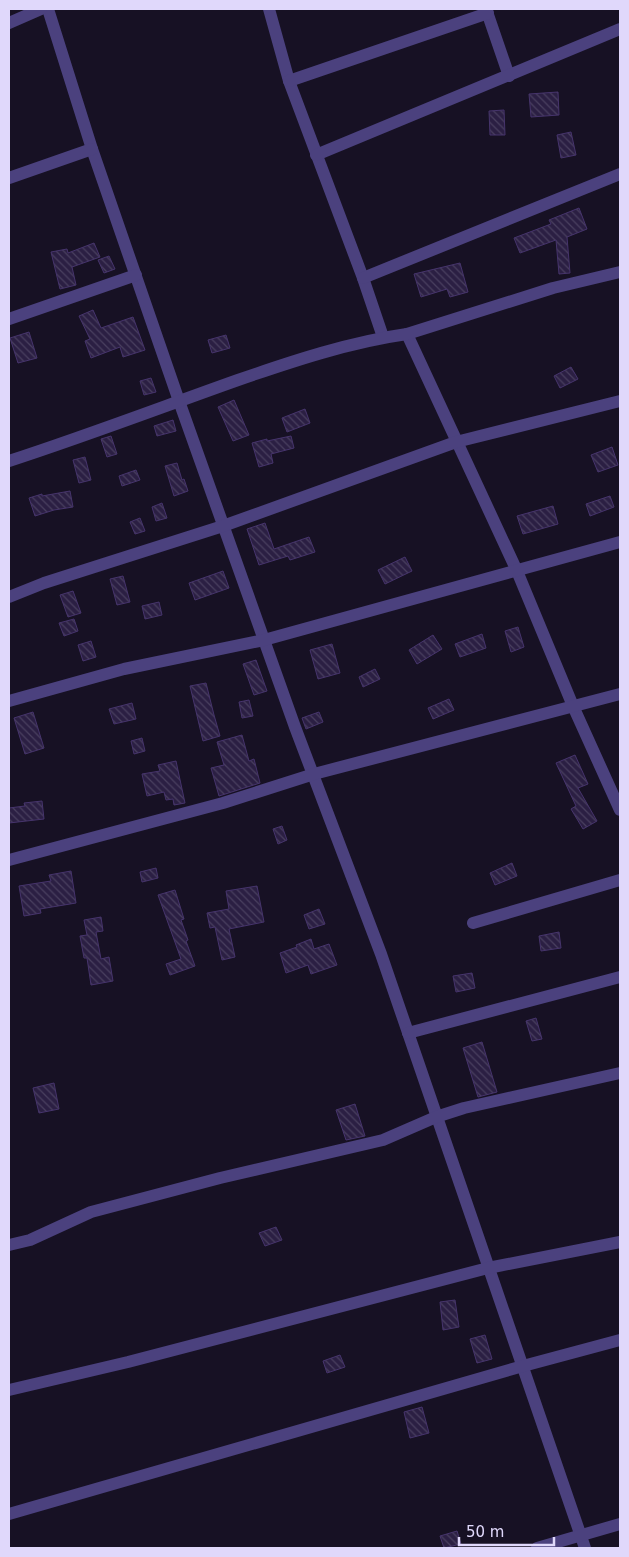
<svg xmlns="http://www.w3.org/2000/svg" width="629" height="1557" font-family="'DejaVu Sans',sans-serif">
  <defs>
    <pattern id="building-back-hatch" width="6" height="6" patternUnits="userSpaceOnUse" patternTransform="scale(1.25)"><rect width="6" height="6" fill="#2b1f43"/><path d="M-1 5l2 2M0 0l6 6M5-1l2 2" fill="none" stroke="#493f5f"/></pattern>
  </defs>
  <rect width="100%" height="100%" fill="#171124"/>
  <g fill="url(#building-back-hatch)" stroke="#46346c">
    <path d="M558,92L559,115L531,117L529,94Z"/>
    <path d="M504,110L505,135H490L489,111Z"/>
    <path d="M571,132L576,155L561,158L557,135Z"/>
    <path d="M579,208L587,229L567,237L570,273L559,274L556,240L520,253L514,238L551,224L549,220Z"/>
    <path d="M94,243L100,257L72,267L76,285L60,289L51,252L67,249L68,253Z"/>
    <path d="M109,256L115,269L104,273L98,260Z"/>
    <path d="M460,263L468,292L450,297L447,289L421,297L414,274Z"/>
    <path d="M93,310L101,328L133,317L145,350L123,357L120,347L91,358L85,341L90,339L79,316Z"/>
    <path d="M29,332L37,358L18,363L10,338Z"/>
    <path d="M226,335L230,348L212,353L208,340Z"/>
    <path d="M571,367L578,379L560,388L554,376Z"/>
    <path d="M151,378L156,392L144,395L140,381Z"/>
    <path d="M234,400L249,435L233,441L218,407Z"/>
    <path d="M305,409L310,423L287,432L282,418Z"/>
    <path d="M173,420L176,431L157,436L154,426Z"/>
    <path d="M111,436L117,454L107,457L101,439Z"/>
    <path d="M291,436L294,448L271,454L273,463L259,467L252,443L267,439V441Z"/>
    <path d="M612,447L618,465L598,472L591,455Z"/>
    <path d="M85,457L91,480L79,483L73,460Z"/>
    <path d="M177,463L182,480L184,479L188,491L174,496L165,466Z"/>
    <path d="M136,470L140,480L122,486L119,476Z"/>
    <path d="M70,491L73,507L54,510L35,516L29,498L42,494V496Z"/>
    <path d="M610,496L614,507L590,516L586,504Z"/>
    <path d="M162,503L167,518L156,521L152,507Z"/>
    <path d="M553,506L558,524L523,534L517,516Z"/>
    <path d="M140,518L145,531L135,534L130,522Z"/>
    <path d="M265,523L274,549L309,537L315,552L290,560L288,556L259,565L247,529Z"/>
    <path d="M405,557L412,571L385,584L378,570Z"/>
    <path d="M223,571L229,588L195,600L189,583Z"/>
    <path d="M123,576L130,602L117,605L110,579Z"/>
    <path d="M73,591L81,613L68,617L60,595Z"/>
    <path d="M159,602L162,615L145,619L142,606Z"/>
    <path d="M74,619L78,631L64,636L59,623Z"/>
    <path d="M518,627L524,647L511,652L505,631Z"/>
    <path d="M482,634L486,648L460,657L455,644Z"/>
    <path d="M433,635L442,649L417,664L409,650Z"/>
    <path d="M91,641L96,657L83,661L78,645Z"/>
    <path d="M332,644L340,673L318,679L310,650Z"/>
    <path d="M256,660L267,691L254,695L243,664Z"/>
    <path d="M375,669L380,679L363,687L359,677Z"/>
    <path d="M206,683L214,715L220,736L203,741L190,686Z"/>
    <path d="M449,699L454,710L433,719L428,708Z"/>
    <path d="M249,700L253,716L242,718L239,702Z"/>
    <path d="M132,703L136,719L114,724L109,709Z"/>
    <path d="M33,712L44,748L25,754L14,718Z"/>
    <path d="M319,712L323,722L306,729L302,718Z"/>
    <path d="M242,735L249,761L254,759L260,783L219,796L211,768L224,765L217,742Z"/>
    <path d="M142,738L145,751L134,754L131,741Z"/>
    <path d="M575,755L588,784L578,788L597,821L583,829L571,809L576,806L556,763Z"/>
    <path d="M176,761L185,803L174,805L173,799L166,800L164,792L147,796L142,774L160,771L158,765Z"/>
    <path d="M42,801L44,819L9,823V808L25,806L24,803Z"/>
    <path d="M282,826L287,840L278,844L273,829Z"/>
    <path d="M512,863L517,876L495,885L490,873Z"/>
    <path d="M156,868L158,878L142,882L140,872Z"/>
    <path d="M71,871L76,903L40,909L41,913L24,916L19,886L51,881L49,875Z"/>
    <path d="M257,886L264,922L229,929L235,957L222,960L215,927L210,928L207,913L229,909L226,891Z"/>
    <path d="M175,890L184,919L181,920L188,940L186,941L195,966L170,975L166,964L181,959L158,895Z"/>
    <path d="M319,909L325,924L309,929L304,915Z"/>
    <path d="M101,917L103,931L96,932L101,959L109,957L113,981L91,985L87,958H84L80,936L87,935L84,920Z"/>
    <path d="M559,932L561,948L541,951L539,936Z"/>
    <path d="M311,939L314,949L329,944L337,965L311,974L308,965L286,973L280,953L297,947L296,945Z"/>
    <path d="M472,973L475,988L456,992L453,976Z"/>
    <path d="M536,1018L542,1039L532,1041L526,1021Z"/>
    <path d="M482,1042L497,1092L478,1097L463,1048Z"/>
    <path d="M54,1083L59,1109L39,1113L33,1088Z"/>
    <path d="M355,1104L365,1136L346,1140L336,1110Z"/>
    <path d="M276,1227L282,1240L265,1246L259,1233Z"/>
    <path d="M455,1300L459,1327L443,1330L440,1302Z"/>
    <path d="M485,1335L492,1359L477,1363L470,1339Z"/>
    <path d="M340,1355L345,1367L327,1373L323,1361Z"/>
    <path d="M422,1407L429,1433L410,1438L404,1412Z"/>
    <path d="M457,1531L461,1544L444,1548L440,1536Z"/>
  </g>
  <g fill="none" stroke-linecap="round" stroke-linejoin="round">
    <g stroke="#4b417e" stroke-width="12">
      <path d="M48,9L92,149L179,401L295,727L381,954L585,1548"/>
      <path d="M269,9L289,81L363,278L383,337"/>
      <path d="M486,9L509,76"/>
      <path d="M9,23L41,9"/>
      <path d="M289,81L488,13"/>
      <path d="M316,155L620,29"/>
      <path d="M9,178L92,149"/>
      <path d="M363,278L620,174"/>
      <path d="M9,319L136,275"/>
      <path d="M407,334L517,571L573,706L620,810"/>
      <path d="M9,461C86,436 162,407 238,380C293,361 350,342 407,334L553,288L620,272"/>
      <path d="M9,597L44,583L223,526L456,442L620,401"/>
      <path d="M9,701L124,669L264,640L620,542"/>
      <path d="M9,860L223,803L314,774L620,694"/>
      <path d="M473,923L620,880"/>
      <path d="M408,1033L620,977"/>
      <path d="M9,1245L30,1240L91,1212L220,1178L383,1140L436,1117L464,1108L620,1073"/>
      <path d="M9,1390L128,1362L488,1268L620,1242"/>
      <path d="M9,1514L523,1366L620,1340"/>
      <path d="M537,1548L620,1524"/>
    </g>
  </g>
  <rect width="629" height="1557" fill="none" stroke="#e0d8fb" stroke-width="20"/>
  <path d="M459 1537v8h95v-8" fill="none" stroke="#e0d8fb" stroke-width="2.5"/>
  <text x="466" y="1537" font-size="15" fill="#e0d8fb" stroke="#171124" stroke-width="4" paint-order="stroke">50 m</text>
</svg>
